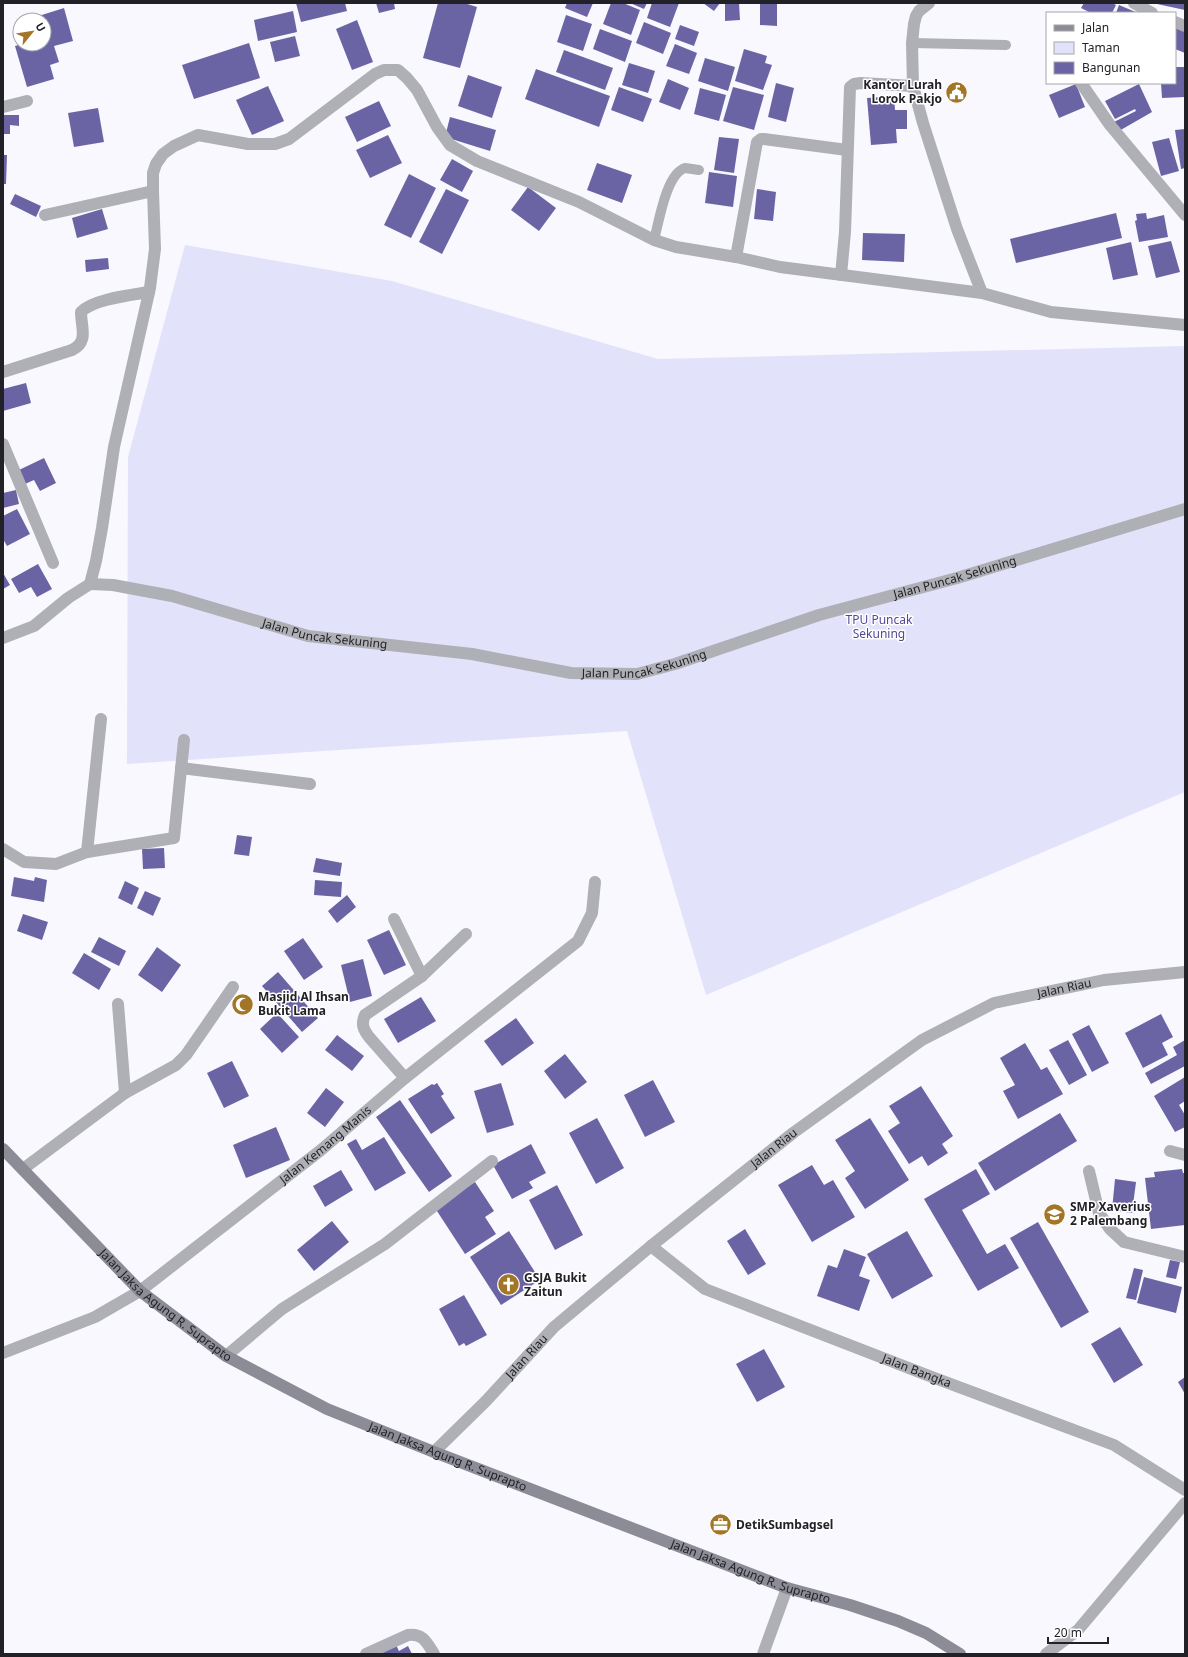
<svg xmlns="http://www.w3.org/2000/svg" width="1188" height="1657" font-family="'Noto Sans',sans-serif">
  <rect width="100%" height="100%" fill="#f8f8fe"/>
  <path fill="#e3e2fb" d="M185,245L392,281L658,359L1185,346V792L706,995L627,731L127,764L128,457Z"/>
  <g fill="#6b64a4">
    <path d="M296,3H345L347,11L301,22Z"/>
    <path d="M376,3H394L395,9L379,13Z"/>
    <path d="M438,3H464L477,7L460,68L423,58Z"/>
    <path d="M567,3H593L587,17L565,8Z"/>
    <path d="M611,3H623L640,10L631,35L603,24Z"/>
    <path d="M630,3H647L644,9Z"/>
    <path d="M652,3H679L670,27L647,18Z"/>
    <path d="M703,3H720L714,11Z"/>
    <path d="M725,3H739L740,20L725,21Z"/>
    <path d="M760,3H777V26L760,25Z"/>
    <path d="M1084,3H1112L1116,5L1112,13H1091L1081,8Z"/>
    <path d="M1157,3H1185V10L1157,4Z"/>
    <path d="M1119,5L1138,13H1116Z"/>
    <path d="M64,8L73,41L54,46L59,62L50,65L54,79L27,87L15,46L22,44H44V20H26Z"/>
    <path d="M293,11L297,32L258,41L254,20Z"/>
    <path d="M566,15L592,24L583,51L557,42Z"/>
    <path d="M357,20L373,62L352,70L336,29Z"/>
    <path d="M644,22L671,33L663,54L636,43Z"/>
    <path d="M680,25L699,32L694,46L675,39Z"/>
    <path d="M1175,27L1185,31V53L1175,49Z"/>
    <path d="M600,29L632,41L625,62L593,49Z"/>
    <path d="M295,36L300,56L275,62L270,42Z"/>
    <path d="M249,43L260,78L194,99L182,65Z"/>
    <path d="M675,44L697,53L689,74L666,66Z"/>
    <path d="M744,49L767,56L765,63L772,65L763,90L735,81Z"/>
    <path d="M564,50L613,68L605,90L556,72Z"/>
    <path d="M705,58L735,67L728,91L698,81Z"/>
    <path d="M629,63L655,71L648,93L622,85Z"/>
    <path d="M1175,67H1185V97L1162,98L1161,83H1175Z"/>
    <path d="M536,69L610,96L599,127L525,99Z"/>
    <path d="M468,75L502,87L492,118L458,106Z"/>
    <path d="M668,79L689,88L680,110L659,102Z"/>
    <path d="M776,83L794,88L786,122L768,117Z"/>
    <path d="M1076,84L1085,107L1059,118L1049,95Z"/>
    <path d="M1139,84L1152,112L1119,131L1114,122L1136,111L1135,109L1115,119L1105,101Z"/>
    <path d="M268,86L284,121L252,135L236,100Z"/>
    <path d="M619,87L652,99L643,122L611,110Z"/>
    <path d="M733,87L764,95L754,130L723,121Z"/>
    <path d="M700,88L726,95L719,121L694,114Z"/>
    <path d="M894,96L895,110H907V129H896L897,143L871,145L867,98Z"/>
    <path d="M379,101L391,126L357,142L345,117Z"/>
    <path d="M98,108L104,142L74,147L68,113Z"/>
    <path d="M3,115H19V126L10,125V134H3Z"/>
    <path d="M450,117L496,130L490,151L445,137Z"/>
    <path d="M1185,129V168L1181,169L1175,130Z"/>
    <path d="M388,135L402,163L370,178L356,150Z"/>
    <path d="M719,137L739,139L734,173L714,170Z"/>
    <path d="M1169,138L1179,171L1161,176L1152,142Z"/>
    <path d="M3,155H7L6,184H3Z"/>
    <path d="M452,159L473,171L462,192L440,180Z"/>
    <path d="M597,163L632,175L622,203L587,190Z"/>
    <path d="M709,172L737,176L733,207L705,203Z"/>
    <path d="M409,174L436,188L411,238L384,225Z"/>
    <path d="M528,187L556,208L539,231L511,210Z"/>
    <path d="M446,189L469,200L442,254L419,242Z"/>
    <path d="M757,189L776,192L773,221L754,219Z"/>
    <path d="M15,194L41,206L36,217L10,204Z"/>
    <path d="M102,209L108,229L77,238L72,218Z"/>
    <path d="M1116,213L1122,238L1016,263L1010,239Z"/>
    <path d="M1146,213L1147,219L1164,215L1168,237L1139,242L1135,221L1137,220L1136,214Z"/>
    <path d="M863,233L905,234L904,262L862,260Z"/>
    <path d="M1171,241L1180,272L1156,278L1148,246Z"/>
    <path d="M1131,242L1138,275L1113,280L1106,248Z"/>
    <path d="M108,258L109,269L86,272L85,260Z"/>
    <path d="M26,383L31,403L3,411V389Z"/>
    <path d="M44,458L56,483L40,491L34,480L25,484L19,470Z"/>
    <path d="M16,490L19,504L3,508V493Z"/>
    <path d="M17,509L30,534L7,546L3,539V516Z"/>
    <path d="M38,564L52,589L37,597L31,587L19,593L11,579Z"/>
    <path d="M3,573L10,585L3,589Z"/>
    <path d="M237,835L252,837L249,856L234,854Z"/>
    <path d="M164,848L165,868L143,869L142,849Z"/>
    <path d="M316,858L342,863L340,876L313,872Z"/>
    <path d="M14,877L34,881L35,877L47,880L44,902L11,896Z"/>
    <path d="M315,880L342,882L341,897L314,895Z"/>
    <path d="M125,881L139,888L132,905L118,898Z"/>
    <path d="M145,891L161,898L153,916L137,908Z"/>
    <path d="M347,895L356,907L337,923L328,911Z"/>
    <path d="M23,914L48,922L42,940L17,931Z"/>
    <path d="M389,930L406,965L384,975L367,940Z"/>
    <path d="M99,937L126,951L119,966L91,952Z"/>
    <path d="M303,938L323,967L304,980L284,951Z"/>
    <path d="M157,947L181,965L162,992L138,975Z"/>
    <path d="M84,953L111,969L99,990L72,973Z"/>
    <path d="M363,959L372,996L350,1002L341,965Z"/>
    <path d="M278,972L318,1018L302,1032L262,986Z"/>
    <path d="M421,997L436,1021L398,1043L384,1019Z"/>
    <path d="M277,1013L299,1037L282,1053L260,1029Z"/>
    <path d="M1161,1014L1173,1037L1162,1043L1168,1055L1143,1068L1125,1033Z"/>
    <path d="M516,1018L534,1043L502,1066L484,1041Z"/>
    <path d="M1089,1025L1109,1063L1092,1072L1072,1034Z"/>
    <path d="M337,1035L364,1056L352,1071L325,1050Z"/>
    <path d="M1068,1040L1087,1075L1069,1085L1049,1050Z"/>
    <path d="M1185,1040V1066L1151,1084L1145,1073L1177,1055L1173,1047Z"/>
    <path d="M1025,1043L1041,1070L1047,1067L1063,1094L1018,1119L1003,1091L1015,1085L1000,1058Z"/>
    <path d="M565,1054L587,1082L565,1099L544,1071Z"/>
    <path d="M232,1061L249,1096L224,1108L207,1073Z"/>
    <path d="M1185,1077V1101L1179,1105L1185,1115V1127L1175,1132L1154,1096Z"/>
    <path d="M653,1080L675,1122L645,1137L624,1095Z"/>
    <path d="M437,1083L444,1094L441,1096L455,1118L431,1134L408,1099L432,1084L434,1085Z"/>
    <path d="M501,1083L514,1125L487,1133L474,1091Z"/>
    <path d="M921,1086L953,1136L942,1144L948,1153L928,1166L922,1156L909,1164L888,1131L900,1123L889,1106Z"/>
    <path d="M326,1088L344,1102L325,1127L307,1113Z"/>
    <path d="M400,1100L452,1176L429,1192L376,1117Z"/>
    <path d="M1060,1113L1077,1141L995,1191L978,1163Z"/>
    <path d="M597,1118L624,1168L596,1184L569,1133Z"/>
    <path d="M870,1118L909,1180L865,1209L845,1178L855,1171L835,1140Z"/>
    <path d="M276,1127L290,1160L246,1178L233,1145Z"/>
    <path d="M384,1137L406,1173L375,1191L347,1144L356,1139L362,1150Z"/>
    <path d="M531,1144L546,1173L529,1182L533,1188L512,1199L493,1165Z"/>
    <path d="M812,1165L824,1185L833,1180L855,1217L812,1242L778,1185Z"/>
    <path d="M976,1169L990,1194L962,1210L987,1254L1005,1244L1019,1268L978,1291L924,1199Z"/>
    <path d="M1182,1169L1183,1173H1185V1225L1151,1229L1145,1178L1155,1177L1154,1172Z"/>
    <path d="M341,1170L353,1190L325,1207L313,1186Z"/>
    <path d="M1115,1179L1136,1182L1132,1213L1112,1210Z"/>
    <path d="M475,1182L494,1211L485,1217L496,1234L465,1254L435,1208Z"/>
    <path d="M557,1185L583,1235L555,1250L529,1200Z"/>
    <path d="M332,1221L349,1242L314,1271L297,1250Z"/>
    <path d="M1038,1222L1089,1312L1061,1328L1010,1238Z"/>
    <path d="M745,1229L766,1264L748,1275L727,1241Z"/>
    <path d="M509,1231L540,1280L501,1305L470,1257Z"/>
    <path d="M907,1231L933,1276L892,1299L867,1254Z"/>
    <path d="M844,1249L866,1257L859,1276L870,1280L859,1311L817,1296L828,1265L837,1268Z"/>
    <path d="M1170,1260L1180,1262L1176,1279L1166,1277Z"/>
    <path d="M1134,1268L1143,1270L1136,1300L1126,1298Z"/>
    <path d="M1144,1277L1182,1287L1176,1313L1137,1303Z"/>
    <path d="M464,1295L487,1335L466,1346L464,1343L459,1346L439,1309Z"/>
    <path d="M1120,1327L1143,1365L1114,1383L1091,1344Z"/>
    <path d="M764,1349L785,1387L757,1402L736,1364Z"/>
    <path d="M1185,1377V1394L1178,1382Z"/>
    <path d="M396,1645L399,1651L408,1646L412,1654H378Z"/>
  </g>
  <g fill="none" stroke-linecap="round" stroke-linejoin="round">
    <g stroke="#afafb6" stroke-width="10">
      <path d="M912,43L1006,45"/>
      <path d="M654,240C659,222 666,174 685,168L699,170"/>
    </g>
    <g stroke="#afafb6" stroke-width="12">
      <path d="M929,3L919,11L916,16L914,24L912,43L913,86L923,123L957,229L982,293"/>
      <path d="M1134,3L1152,13"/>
      <path d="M1175,22L1185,26"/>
      <path d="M1081,83L1110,125L1185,215"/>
      <path d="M3,107L27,101"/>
      <path d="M45,215L153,191"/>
      <path d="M736,257L757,142L761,139H764L847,150"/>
      <path d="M841,275L845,232L850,87L854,84L861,83L913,86"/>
      <path d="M3,372L72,350C89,342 81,327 81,312C93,299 132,295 149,292"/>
      <path d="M3,444L53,563"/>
      <path id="s1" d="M90,584L113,585L172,596L308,636L472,654L571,673L637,674L675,664L819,615L957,578L1185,509"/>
      <path d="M3,638L34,626L68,598L90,584L96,561L102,528L114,447L150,288L155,249L153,191V173L156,164L163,154L174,146L198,135L248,144H275L289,139L375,74L384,70H398L407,78L417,90L437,127L450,145L477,161L579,202L654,240L676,247L736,257L780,267L982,293L1051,312L1185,325"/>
      <path d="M181,768L310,784"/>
      <path d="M3,849L24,862L56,864L87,852L174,838L184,740"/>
      <path d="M87,852L101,719"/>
      <path d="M394,919L422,976"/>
      <path d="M118,1004L125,1093"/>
      <path d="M405,1078L369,1037C363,1029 361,1024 365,1015L422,976L466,934"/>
      <path d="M1170,1151L1185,1155"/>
      <path d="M23,1169L125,1093L176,1065L186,1055L233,987"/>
      <path d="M1089,1171L1099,1213L1110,1229L1124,1242L1185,1257"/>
      <path id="s2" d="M651,1246L705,1289L932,1377L1114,1445L1185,1490"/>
      <path id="s3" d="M3,1353L95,1317L140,1291L321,1150L405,1078L578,941L592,913L595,882"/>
      <path d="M226,1356L282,1309L385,1244L492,1161"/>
      <path id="s4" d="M434,1452L486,1401L554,1327L651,1246L793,1133L922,1040L994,1003L1104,980L1185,972"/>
      <path d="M366,1654L408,1635C423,1633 427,1643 434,1654"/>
      <path d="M763,1654L787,1588"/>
      <path d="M1046,1654L1078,1630L1185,1503"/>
    </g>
    <path stroke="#8c8c96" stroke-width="12" id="s5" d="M3,1149L140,1291L226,1356L327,1409L434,1452L787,1588L850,1605L898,1621L926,1633L960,1654"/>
  </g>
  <defs>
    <symbol id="civic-disc" viewBox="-11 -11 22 22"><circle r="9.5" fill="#a37627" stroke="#fff"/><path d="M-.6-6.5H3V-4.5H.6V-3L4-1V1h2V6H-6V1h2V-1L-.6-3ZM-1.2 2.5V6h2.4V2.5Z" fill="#fff"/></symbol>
    <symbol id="mosque-disc" viewBox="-11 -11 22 22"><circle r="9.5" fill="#a37627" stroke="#fff"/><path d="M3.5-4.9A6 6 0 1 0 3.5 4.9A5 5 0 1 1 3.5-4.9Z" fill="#fff"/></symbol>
    <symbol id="school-disc" viewBox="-11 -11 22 22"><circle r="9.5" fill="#a37627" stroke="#fff"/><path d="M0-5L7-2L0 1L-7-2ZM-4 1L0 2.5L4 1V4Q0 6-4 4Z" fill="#fff"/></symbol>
    <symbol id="church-disc" viewBox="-11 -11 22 22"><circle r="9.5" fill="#a37627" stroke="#fff"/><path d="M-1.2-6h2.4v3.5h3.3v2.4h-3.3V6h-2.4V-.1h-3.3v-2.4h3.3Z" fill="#fff"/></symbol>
    <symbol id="office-disc" viewBox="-11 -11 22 22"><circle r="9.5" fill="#a37627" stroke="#fff"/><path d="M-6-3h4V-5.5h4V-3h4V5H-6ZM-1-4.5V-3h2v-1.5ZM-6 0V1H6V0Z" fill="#fff"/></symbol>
  </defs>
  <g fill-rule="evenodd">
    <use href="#civic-disc" x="944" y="80" width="25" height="25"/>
    <use href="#mosque-disc" x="230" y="992" width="25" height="25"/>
    <use href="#school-disc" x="1042" y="1202" width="25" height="25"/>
    <use href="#church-disc" x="496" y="1272" width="25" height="25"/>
    <use href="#office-disc" x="708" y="1512" width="25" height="25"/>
  </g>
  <g text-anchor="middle" stroke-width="3" stroke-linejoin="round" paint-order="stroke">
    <g font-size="12" font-weight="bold" fill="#212127" stroke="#fff" text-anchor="start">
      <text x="942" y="89" text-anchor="end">Kantor Lurah<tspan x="942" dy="14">Lorok Pakjo</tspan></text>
      <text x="258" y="1001">Masjid Al Ihsan<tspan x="258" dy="14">Bukit Lama</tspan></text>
      <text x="1070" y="1211">SMP Xaverius<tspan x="1070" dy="14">2 Palembang</tspan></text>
      <text x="524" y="1282">GSJA Bukit<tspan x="524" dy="14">Zaitun</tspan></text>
      <text x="736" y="1529">DetikSumbagsel</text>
    </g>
    <g font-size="12" fill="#212127" stroke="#fff">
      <text dy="4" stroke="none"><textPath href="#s1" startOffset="889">Jalan Puncak Sekuning</textPath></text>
      <text dy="4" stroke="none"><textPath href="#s1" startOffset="241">Jalan Puncak Sekuning</textPath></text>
      <text dy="4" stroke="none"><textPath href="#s1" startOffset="565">Jalan Puncak Sekuning</textPath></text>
      <text dy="4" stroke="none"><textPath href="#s4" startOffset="793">Jalan Riau</textPath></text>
      <text dy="4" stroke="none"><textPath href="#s3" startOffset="387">Jalan Kemang Manis</textPath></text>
      <text dy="4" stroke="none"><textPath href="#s4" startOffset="457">Jalan Riau</textPath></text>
      <text dy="4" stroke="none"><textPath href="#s5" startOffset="226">Jalan Jaksa Agung R. Suprapto</textPath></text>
      <text dy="4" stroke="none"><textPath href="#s4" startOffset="133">Jalan Riau</textPath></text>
      <text dy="4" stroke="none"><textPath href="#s2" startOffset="296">Jalan Bangka</textPath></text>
      <text dy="4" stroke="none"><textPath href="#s5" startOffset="549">Jalan Jaksa Agung R. Suprapto</textPath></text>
      <text dy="4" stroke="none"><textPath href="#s5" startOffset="873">Jalan Jaksa Agung R. Suprapto</textPath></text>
    </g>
    <g font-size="12" fill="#544799" stroke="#fff">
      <text x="879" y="624">TPU Puncak<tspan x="879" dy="14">Sekuning</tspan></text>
    </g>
  </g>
  <rect width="1188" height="1657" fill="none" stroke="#212127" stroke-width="8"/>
  <rect x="1046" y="12" width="130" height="72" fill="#ffffff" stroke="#a6a6a9"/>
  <rect x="1054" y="25" width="20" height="6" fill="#8c8c96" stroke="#a6a6a9"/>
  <text x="1082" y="32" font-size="12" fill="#212127">Jalan</text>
  <rect x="1054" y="42" width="20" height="12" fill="#e3e2fb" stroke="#a6a6a9"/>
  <text x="1082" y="52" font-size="12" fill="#212127">Taman</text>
  <rect x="1054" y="62" width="20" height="12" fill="#6b64a4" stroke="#a6a6a9"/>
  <text x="1082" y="72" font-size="12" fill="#212127">Bangunan</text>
  <g transform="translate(32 32) rotate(60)"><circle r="19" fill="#ffffff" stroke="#a6a6a9"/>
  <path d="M0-3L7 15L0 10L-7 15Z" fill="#a37627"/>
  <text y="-6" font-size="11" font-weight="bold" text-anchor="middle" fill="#212127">U</text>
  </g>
  <path d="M1048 1637v6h60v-6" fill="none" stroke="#212127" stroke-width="2"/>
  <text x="1054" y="1637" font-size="12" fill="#212127" stroke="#ffffff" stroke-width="3" paint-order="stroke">20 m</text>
</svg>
